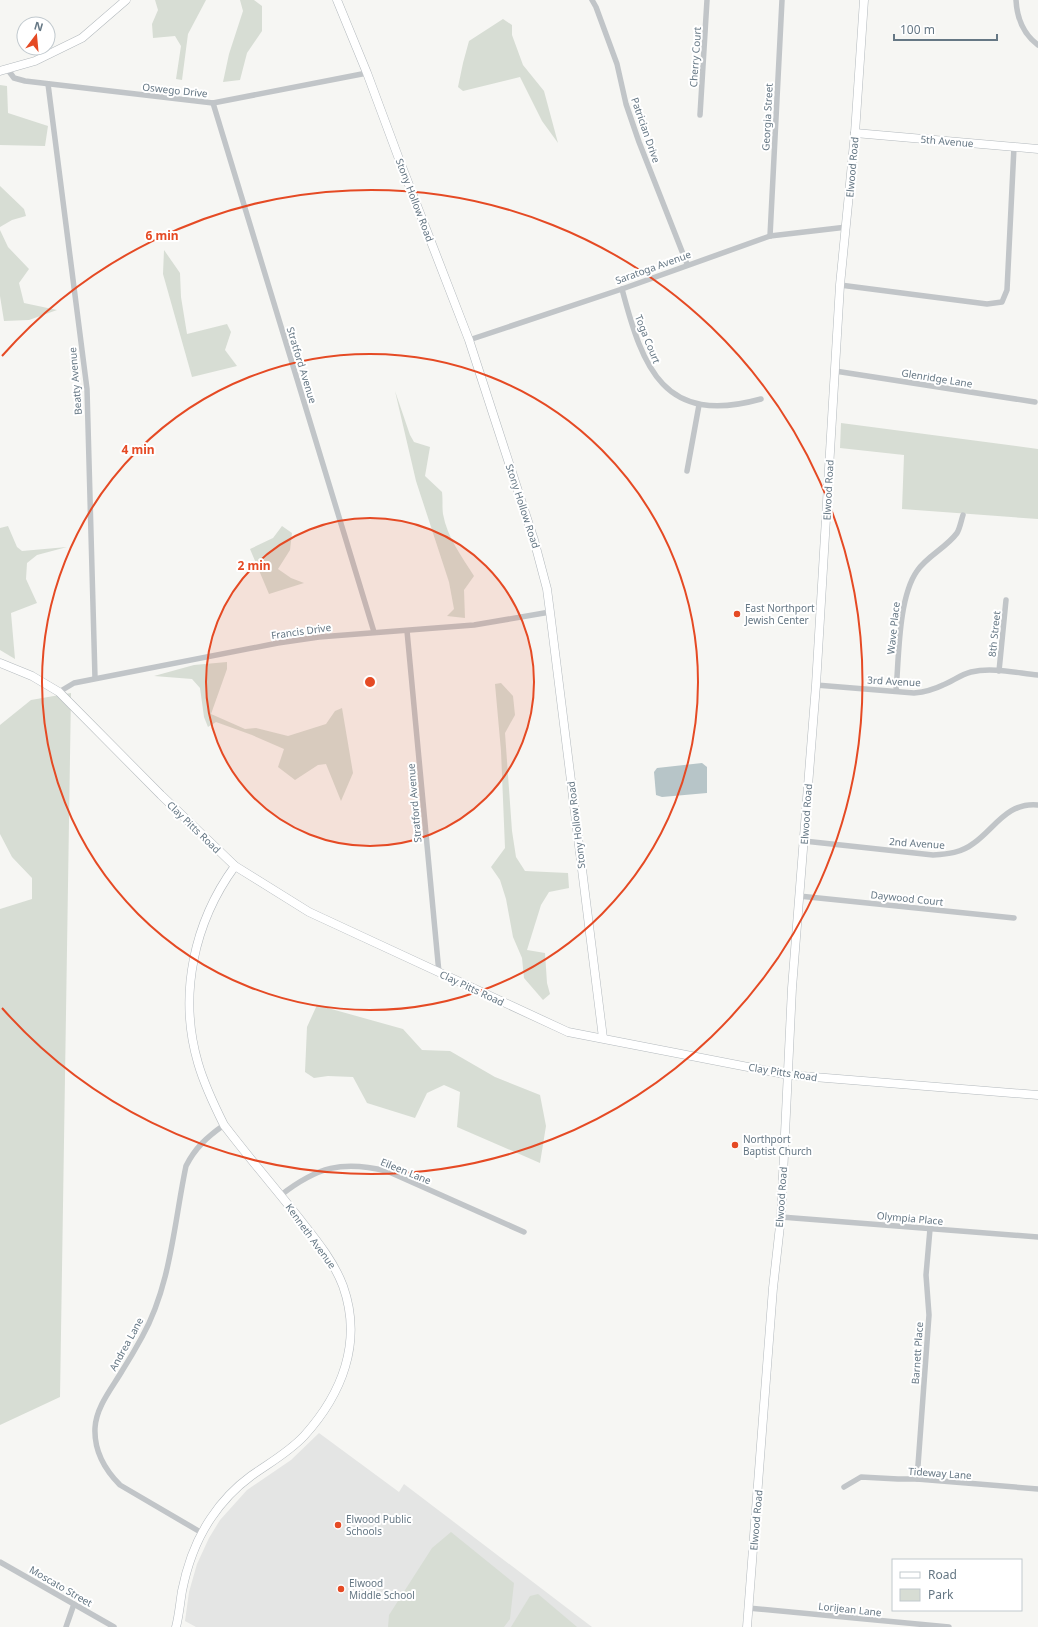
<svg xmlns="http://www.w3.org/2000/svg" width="1038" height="1627" font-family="'Noto Sans',sans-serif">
  <rect width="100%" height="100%" fill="#f6f6f3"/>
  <path fill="#e4e5e4" d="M319,1433L399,1492L404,1484L592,1627H196L185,1621L189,1592L197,1564L209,1538L220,1520L247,1490L291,1460Z"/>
  <g fill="#d7ddd4">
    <path d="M155,0H206L188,34L182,80L176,79L181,46L175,36L153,38L152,24L158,10Z"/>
    <path d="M240,0H254L262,6V31L247,53L240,80L223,82L229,54L243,11Z"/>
    <path d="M503,19L512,25V35L523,65L544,91L558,143L542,121L520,77L463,91L458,87L463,63L469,41Z"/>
    <path d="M0,85L7,86L8,113L48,126L45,146L0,145Z"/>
    <path d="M0,186L24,209L26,216L12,220L0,227Z"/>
    <path d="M0,230L8,247L29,269L19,283L24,303L57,310L29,320L4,321L0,296Z"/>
    <path d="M164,250L180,273L181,297L187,334L227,324L231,332L225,350L237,366L192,377L163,274Z"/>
    <path d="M395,391L410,435L414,442L430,447L425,476L442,492C443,500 442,507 443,514C447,537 462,557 474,576L464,590L465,618L447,616L454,609L449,582L416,481Z"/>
    <path d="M841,423L1038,449V519L902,509L904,455L840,448Z"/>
    <path d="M8,526L17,547L22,551L67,547L37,555L27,563L26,579L37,603L11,613L15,659L0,650V528Z"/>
    <path d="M282,526L292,533L290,550L278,569L291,578L304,583L269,594L250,549L273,538Z"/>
    <path d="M227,662V669L211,714L245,729L256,728L288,736L326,724L335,711L342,708L353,773L341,801L326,764L318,765L295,780L278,767L284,749L252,735L216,722L208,727L204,717L200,688L192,679L154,676L194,665Z"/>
    <path d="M501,683L513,696L515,715L505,733L512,831L516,857L525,871L568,873L569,888L549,892L541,905L527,950L545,953L547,983L550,994L543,1000L524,978L522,958L513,937L506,899L500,880L491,867L505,848L501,751L495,684Z"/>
    <path d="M71,693L60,1397L0,1425V909L32,899V878L12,857L0,834V725L31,700Z"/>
    <path d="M317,1005L403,1029L422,1050L450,1051L495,1077L540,1095L546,1126L540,1163L457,1127L460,1092L444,1085L427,1093L415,1118L367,1103L353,1077L328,1076L314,1078L305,1072L307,1027Z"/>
    <path d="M451,1532L514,1583L510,1619L504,1627H388L389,1615L432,1548Z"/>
    <path d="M538,1594L577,1627H511L530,1596Z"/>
  </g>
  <path fill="#b7c5c8" d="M702,763L707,767V793L662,797L656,795L654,772L657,768Z"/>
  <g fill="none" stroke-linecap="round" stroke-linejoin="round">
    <defs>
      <g id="secondary">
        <path d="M337,0L367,73L399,159L469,340L534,540L547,589L550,612L603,1038"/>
        <path d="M0,71L35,61L82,38L126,0"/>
        <path d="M855,133L1038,149"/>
        <path d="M0,663L32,676L59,692L161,795L235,866L309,912L568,1032L789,1075L1038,1095"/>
        <path d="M176,1627C179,1616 180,1603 182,1591C187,1566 196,1540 211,1518C221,1503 236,1487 251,1476C269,1463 288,1453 304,1436C342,1394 363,1342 343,1286C334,1262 317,1241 302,1222C276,1189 249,1158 224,1125C214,1105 204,1084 198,1063C178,995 194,922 235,866"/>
        <path d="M747,1627L773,1288L781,1217L792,988L816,685L840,285L855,133L864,0"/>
      </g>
    </defs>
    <use href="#secondary" stroke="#b3b9bd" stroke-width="9"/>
    <g stroke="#c1c5c8" stroke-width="5.5">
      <path d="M592,0L596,7L617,64L626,104L639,142L687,264"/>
      <path d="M1016,0C1017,18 1023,34 1038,45"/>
      <path d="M8,70L14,78L25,81L213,103L367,73"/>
      <path d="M48,84L87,389L95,678"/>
      <path d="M213,103L374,632"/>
      <path d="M700,115L707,0"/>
      <path d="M770,236L782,0"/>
      <path d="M840,285L987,304L1002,302L1007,290L1014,147"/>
      <path d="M622,289C643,369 664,426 761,399"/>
      <path d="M469,340L622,289L770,236L847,227"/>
      <path d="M835,371L1035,402"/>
      <path d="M687,471L699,405"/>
      <path d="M407,631L439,973"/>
      <path d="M999,671L1006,600"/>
      <path d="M816,685L914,693C924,692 933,690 943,685C953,681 960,675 971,672C992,667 1017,673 1038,675"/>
      <path d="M896,691C899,658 898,598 917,571C927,556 946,548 957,533C960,528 961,521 963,515"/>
      <path d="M59,692L74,683L278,643L319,637L474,625L550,612"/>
      <path d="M804,841L933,855C948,854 961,853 974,843C995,828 1007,802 1038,805"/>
      <path d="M799,896L1014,918"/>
      <path d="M281,1195C317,1167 342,1160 387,1171L524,1232"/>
      <path d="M781,1217L1038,1237"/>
      <path d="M917,1479L929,1315L926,1275L930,1229"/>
      <path d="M844,1487L861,1477L898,1479H917L1038,1489"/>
      <path d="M202,1533L120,1485C105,1470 94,1450 95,1428C96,1407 112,1388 122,1371C129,1360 136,1348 142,1337C171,1285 174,1223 186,1166C195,1148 207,1137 224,1125"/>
      <path d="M0,1562L114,1627"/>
      <path d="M748,1608L949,1627"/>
      <path d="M66,1627L74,1604"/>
    </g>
    <use href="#secondary" stroke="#fff" stroke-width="8"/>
  </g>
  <circle cx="370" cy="682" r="164" fill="#e54a24" fill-opacity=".12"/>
  <g fill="none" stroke="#e54a24" stroke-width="2">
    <circle cx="370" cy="682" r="164"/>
    <circle cx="370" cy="682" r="328"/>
    <path d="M2 356A492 492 0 1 1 2 1008"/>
  </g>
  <g fill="#e54a24" stroke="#fff" stroke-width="1.5">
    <circle cx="737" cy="614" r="4"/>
    <circle cx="735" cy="1145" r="4"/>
    <circle cx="338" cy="1525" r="4"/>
    <circle cx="341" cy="1589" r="4"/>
  </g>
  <g text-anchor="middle" stroke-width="4" stroke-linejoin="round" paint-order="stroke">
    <g font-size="10" fill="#657784" stroke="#fff">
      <text transform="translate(695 57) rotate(-86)" y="4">Cherry Court</text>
      <text transform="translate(175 90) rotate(6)" y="4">Oswego Drive</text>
      <text transform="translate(767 117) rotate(-87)" y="4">Georgia Street</text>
      <text transform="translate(646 130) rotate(71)" y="4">Patrician Drive</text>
      <text transform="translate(947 141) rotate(5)" y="4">5th Avenue</text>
      <text transform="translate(852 167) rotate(-85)" y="4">Elwood Road</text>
      <text transform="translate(415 200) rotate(69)" y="4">Stony Hollow Road</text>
      <text transform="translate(653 267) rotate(-20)" y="4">Saratoga Avenue</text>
      <text transform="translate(648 339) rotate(68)" y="4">Toga Court</text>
      <text transform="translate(302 365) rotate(73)" y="4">Stratford Avenue</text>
      <text transform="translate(937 378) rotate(9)" y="4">Glenridge Lane</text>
      <text transform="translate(75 381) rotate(-95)" y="4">Beatty Avenue</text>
      <text transform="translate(828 490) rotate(-87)" y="4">Elwood Road</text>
      <text transform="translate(523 506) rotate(72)" y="4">Stony Hollow Road</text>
      <text transform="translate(893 628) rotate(-84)" y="4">Wave Place</text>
      <text transform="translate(301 631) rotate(-8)" y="4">Francis Drive</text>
      <text transform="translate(994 634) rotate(-84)" y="4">8th Street</text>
      <text transform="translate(894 681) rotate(3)" y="4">3rd Avenue</text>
      <text transform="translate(414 803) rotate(-95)" y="4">Stratford Avenue</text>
      <text transform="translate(806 814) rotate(-86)" y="4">Elwood Road</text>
      <text transform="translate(576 825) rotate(-97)" y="4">Stony Hollow Road</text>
      <text transform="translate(194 827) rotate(44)" y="4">Clay Pitts Road</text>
      <text transform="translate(917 843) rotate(4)" y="4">2nd Avenue</text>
      <text transform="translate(907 898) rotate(6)" y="4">Daywood Court</text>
      <text transform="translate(472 988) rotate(25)" y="4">Clay Pitts Road</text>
      <text transform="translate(783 1072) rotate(9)" y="4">Clay Pitts Road</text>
      <text transform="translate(406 1171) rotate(22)" y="4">Eileen Lane</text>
      <text transform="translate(781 1197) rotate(-86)" y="4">Elwood Road</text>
      <text transform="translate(910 1218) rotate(5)" y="4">Olympia Place</text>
      <text transform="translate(311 1236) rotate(54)" y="4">Kenneth Avenue</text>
      <text transform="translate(126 1344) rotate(-61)" y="4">Andrea Lane</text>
      <text transform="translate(917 1353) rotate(-86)" y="4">Barnett Place</text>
      <text transform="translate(940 1473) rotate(4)" y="4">Tideway Lane</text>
      <text transform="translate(756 1520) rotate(-85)" y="4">Elwood Road</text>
      <text transform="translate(61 1586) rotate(30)" y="4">Moscato Street</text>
      <text transform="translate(850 1609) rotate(6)" y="4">Lorijean Lane</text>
    </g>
    <g font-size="10" fill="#657784" stroke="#fff" text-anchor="start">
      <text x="745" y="612">East Northport<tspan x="745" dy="12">Jewish Center</tspan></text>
      <text x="743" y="1143">Northport<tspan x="743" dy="12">Baptist Church</tspan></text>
      <text x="346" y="1523">Elwood Public<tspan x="346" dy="12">Schools</tspan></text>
      <text x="349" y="1587">Elwood<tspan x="349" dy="12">Middle School</tspan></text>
    </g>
  </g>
  <circle cx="370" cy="682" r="6" fill="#e54a24" stroke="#fff" stroke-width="2"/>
  <g font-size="12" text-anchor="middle" font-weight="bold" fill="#e54a24" stroke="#fff" stroke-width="4" stroke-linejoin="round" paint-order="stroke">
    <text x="162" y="240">6 min</text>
    <text x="138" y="454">4 min</text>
    <text x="254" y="570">2 min</text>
  </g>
  <rect x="892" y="1559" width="130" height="52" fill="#ffffff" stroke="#c1c9ce"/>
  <rect x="900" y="1572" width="20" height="6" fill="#ffffff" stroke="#c1c9ce"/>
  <text x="928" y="1579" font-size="12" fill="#657784">Road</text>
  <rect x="900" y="1589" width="20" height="12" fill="#d7ddd4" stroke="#c1c9ce"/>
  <text x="928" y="1599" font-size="12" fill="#657784">Park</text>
  <g transform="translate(36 36) rotate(16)"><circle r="19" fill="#ffffff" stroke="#c1c9ce"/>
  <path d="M0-3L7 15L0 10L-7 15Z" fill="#e54a24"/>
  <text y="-6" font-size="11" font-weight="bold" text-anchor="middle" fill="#657784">N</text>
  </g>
  <path d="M894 34v6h103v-6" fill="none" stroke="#657784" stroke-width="2"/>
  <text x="900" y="34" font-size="12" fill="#657784" stroke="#ffffff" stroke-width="3" paint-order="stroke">100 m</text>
</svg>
